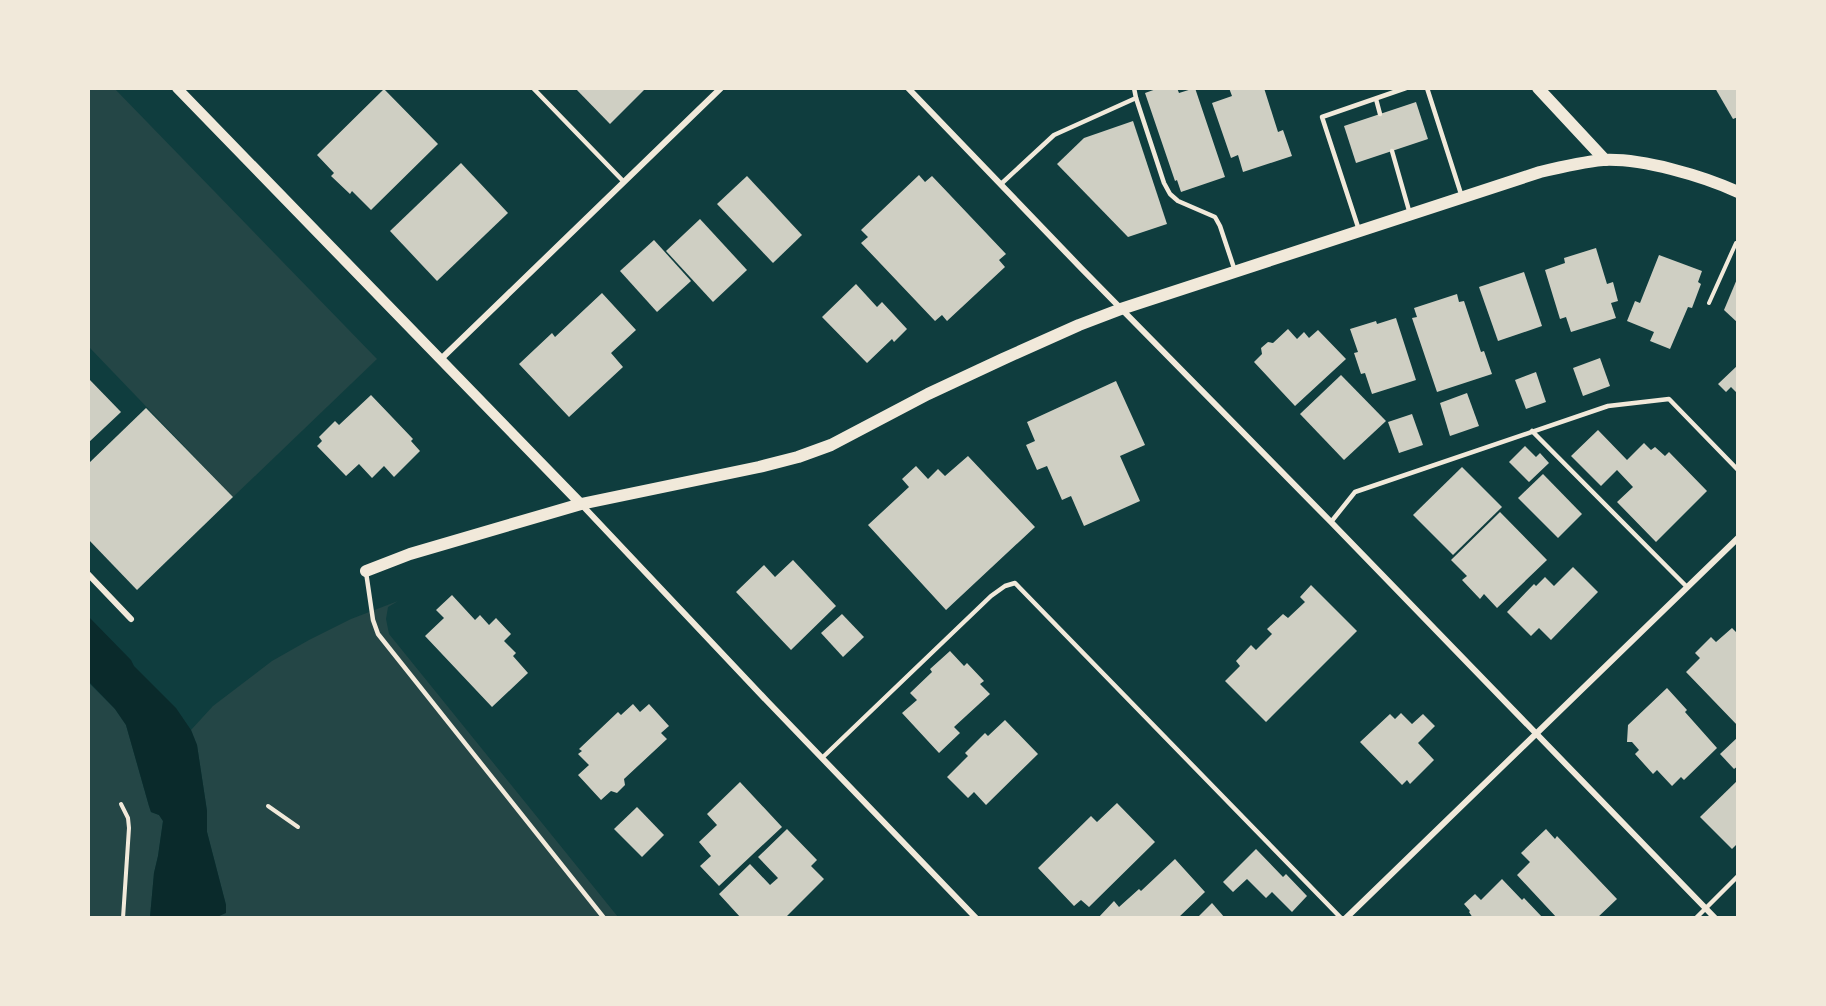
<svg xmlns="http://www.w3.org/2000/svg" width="1826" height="1006" font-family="'IBM Plex Sans',sans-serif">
  <rect width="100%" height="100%" fill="#0f3d3e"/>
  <g fill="#244646">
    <path d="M114,88L377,359L233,497L89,347V89Z"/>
    <path d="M398,601L388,607L386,619L389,634L618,917H217L226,905L207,832V811L197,745L191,730L213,706L272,661L309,640L351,619Z"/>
    <path d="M88,682L115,709L126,725L149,806L151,812L159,815L163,821L158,856L154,873L150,917H89Z"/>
  </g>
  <path fill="#0a2a2b" d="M88,616L131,660L134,666L176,708L191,730L197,745L207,811V832L226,905V913L217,917H150L154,873L158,856L163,821L159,815L151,812L149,806L126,725L115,709L89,682Z"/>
  <g fill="#cfcfc3">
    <path d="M575,88H646L610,124Z"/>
    <path d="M1159,88H1177L1179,93L1195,88L1225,177L1181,192L1177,180L1175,181L1145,93Z"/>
    <path d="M1229,88H1264L1278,132L1283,130L1292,156L1243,172L1238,155L1231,158L1212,103L1232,96Z"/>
    <path d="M1715,88H1738V117L1733,119Z"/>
    <path d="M384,89L438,144L371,210L352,191L350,194L331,176L334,173L317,155Z"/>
    <path d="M1416,102L1428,139L1356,163L1344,126Z"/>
    <path d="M1133,121L1167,224L1128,237L1057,164L1084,138Z"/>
    <path d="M461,163L508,213L437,281L390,231Z"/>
    <path d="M919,175L925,182L932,176L1006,254L999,260L1005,267L947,321L942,315L935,321L861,243L868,237L861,230Z"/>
    <path d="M747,176L802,235L773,263L717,204Z"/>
    <path d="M700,219L747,270L713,302L666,251Z"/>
    <path d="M654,240L691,281L657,312L620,271Z"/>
    <path d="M1596,248L1607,284L1613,282L1618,301L1611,303L1616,318L1571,332L1566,317L1560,319L1545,270L1565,263L1564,258Z"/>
    <path d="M1659,255L1702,271L1698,282L1701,284L1692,308L1688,307L1670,349L1650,341L1654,332L1627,321L1635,301L1640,303Z"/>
    <path d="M1524,272L1542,326L1498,341L1479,287Z"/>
    <path d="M1737,279H1738V323L1724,310Z"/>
    <path d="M856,284L877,307L882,302L907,329L894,342L892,339L867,363L822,317Z"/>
    <path d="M602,293L636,330L611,353L623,367L569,417L519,364L552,333L555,337Z"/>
    <path d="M1457,294L1459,302L1464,301L1481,352L1484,351L1492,374L1437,392L1412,318L1417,317L1414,308Z"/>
    <path d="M1396,318L1416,380L1372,394L1365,373L1361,374L1354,353L1358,352L1350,329L1376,321L1377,324Z"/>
    <path d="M1288,329L1297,339L1304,332L1309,338L1318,330L1346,359L1295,406L1254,362L1262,354L1261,348L1268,342L1273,343Z"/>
    <path d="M1600,358L1610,386L1583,396L1573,368Z"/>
    <path d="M1738,365V394L1731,387L1726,392L1718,384Z"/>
    <path d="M1536,372L1546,402L1526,409L1515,380Z"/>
    <path d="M1341,375L1386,421L1344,460L1300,414Z"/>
    <path d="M88,378L121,412L88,443Z"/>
    <path d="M1116,381L1145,445L1120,456L1140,501L1084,526L1071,496L1062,500L1047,466L1037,470L1026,445L1035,441L1027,422Z"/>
    <path d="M1467,393L1479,426L1450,436L1440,403Z"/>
    <path d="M371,395L413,439L411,441L420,451L394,477L384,466L372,478L359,464L346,476L317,446L322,441L319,437L335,421L339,425Z"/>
    <path d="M146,408L233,497L137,590L88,539V464Z"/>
    <path d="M1412,414L1423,445L1399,453L1388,422Z"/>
    <path d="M1598,430L1627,460L1644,443L1651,450L1655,447L1665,456L1669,452L1707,491L1656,542L1617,502L1633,487L1617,470L1601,486L1571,456Z"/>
    <path d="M1525,446L1536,457L1540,453L1549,463L1529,482L1509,462Z"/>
    <path d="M968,456L1035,527L946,610L868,525L909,487L902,479L916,466L928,479L938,469L945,476Z"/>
    <path d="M1462,467L1502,507L1453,555L1413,515Z"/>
    <path d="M1543,474L1582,514L1558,538L1518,498Z"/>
    <path d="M1500,512L1547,560L1497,608L1484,594L1480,599L1462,580L1467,576L1451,560Z"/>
    <path d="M793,560L836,606L791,650L736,592L764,565L775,577Z"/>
    <path d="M1573,567L1598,592L1551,640L1539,628L1531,636L1507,612L1534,584L1536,586L1545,577L1554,586Z"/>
    <path d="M1311,585L1357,631L1266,722L1225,681L1240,666L1236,661L1251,645L1256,650L1272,634L1267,629L1283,614L1288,618L1305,602L1300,597Z"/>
    <path d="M452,595L475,620L480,615L489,625L496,618L511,634L504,641L516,653L513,656L528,673L492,707L425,636L444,618L436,610Z"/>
    <path d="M842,614L864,637L843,657L821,633Z"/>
    <path d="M1732,628L1738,634V726L1686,672L1700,658L1695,653L1711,637L1716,642Z"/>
    <path d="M950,651L964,666L967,663L984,681L980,684L990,694L954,727L960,733L939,753L902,713L917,700L910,693L932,672L930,669Z"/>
    <path d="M1667,688L1687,710L1685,712L1717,748L1684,780L1681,777L1672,786L1657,770L1653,774L1635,754L1639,750L1632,742H1627L1628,725Z"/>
    <path d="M633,704L640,712L649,704L669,726L661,733L667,739L624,779L625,785L617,793L611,791L601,800L578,775L589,765L578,754L582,751L579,749L618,712L621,715Z"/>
    <path d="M1401,713L1412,724L1423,714L1435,726L1418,743L1434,760L1410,784L1407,780L1402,785L1360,742L1390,714L1395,719Z"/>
    <path d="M1005,720L1038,754L986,805L974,792L968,798L947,777L968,756L965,753L985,733L988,736Z"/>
    <path d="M1738,737V766L1734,769L1720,754Z"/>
    <path d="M1738,780V843L1732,849L1700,817Z"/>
    <path d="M740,782L782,827L719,886L700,866L711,856L699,842L717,825L707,814Z"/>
    <path d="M1117,803L1155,842L1089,907L1081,900L1074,906L1038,868L1091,816L1097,822Z"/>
    <path d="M637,807L664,835L642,857L614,829Z"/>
    <path d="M787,829L817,860L811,866L824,879L785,918H741L719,894L750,864L770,885L778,878L758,857Z"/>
    <path d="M1546,829L1555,839L1557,836L1617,899L1597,918H1557L1517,875L1530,862L1521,853Z"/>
    <path d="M1256,849L1283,877L1286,874L1307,896L1292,912L1272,892L1266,898L1247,879L1233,892L1223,882Z"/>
    <path d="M1175,859L1205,892L1178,918H1098L1114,901L1119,907L1139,889L1141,891Z"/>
    <path d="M1502,879L1522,900L1524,898L1543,918H1473L1469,912L1470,911L1464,904L1475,894L1481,900Z"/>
    <path d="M1212,903L1225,918H1197Z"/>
  </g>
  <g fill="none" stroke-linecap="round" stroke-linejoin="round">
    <g stroke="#f1e9da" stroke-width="4">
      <path d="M1709,303L1736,243"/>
      <path d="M121,804L128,818L129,828L123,918"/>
      <path d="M268,806L298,827"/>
    </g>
    <g stroke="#f1e9da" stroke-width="4.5">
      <path d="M533,88L624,182"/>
      <path d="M1427,88L1462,197"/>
      <path d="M1136,98L1164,183L1170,194L1178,201L1215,217L1220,226L1235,271"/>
      <path d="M1376,99L1380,114"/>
      <path d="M1392,151L1410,214"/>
      <path d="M1001,184L1054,135L1136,98L1134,88"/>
      <path d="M1359,230L1322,117L1406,88"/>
      <path d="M1532,431L1687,587"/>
      <path d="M1331,522L1355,492L1608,406L1669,399L1738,470"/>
      <path d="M366,572L373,620L378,634L604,918"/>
      <path d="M822,758L991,596L1005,586L1015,583L1341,918"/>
      <path d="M1696,918L1738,876"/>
    </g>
    <g stroke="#f1e9da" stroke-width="6">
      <path d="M908,88L1082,269L1331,522L1715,918"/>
      <path d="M441,359L721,88"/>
      <path d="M581,504L768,702L976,918"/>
      <path d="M88,574L131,619"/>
      <path d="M1346,918L1738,538"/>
    </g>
    <path stroke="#f1e9da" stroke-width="10" d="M177,88L581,504"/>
    <g stroke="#f1e9da" stroke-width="12">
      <path d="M1538,88L1605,160"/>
      <path d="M366,571L410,554L581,504L759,467L798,457L831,445L928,394L1003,359L1079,325L1121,309L1540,172C1561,167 1582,162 1603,160C1642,158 1703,176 1738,192"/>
    </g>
  </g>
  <rect width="1826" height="1006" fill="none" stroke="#f1e9da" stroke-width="180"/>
</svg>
